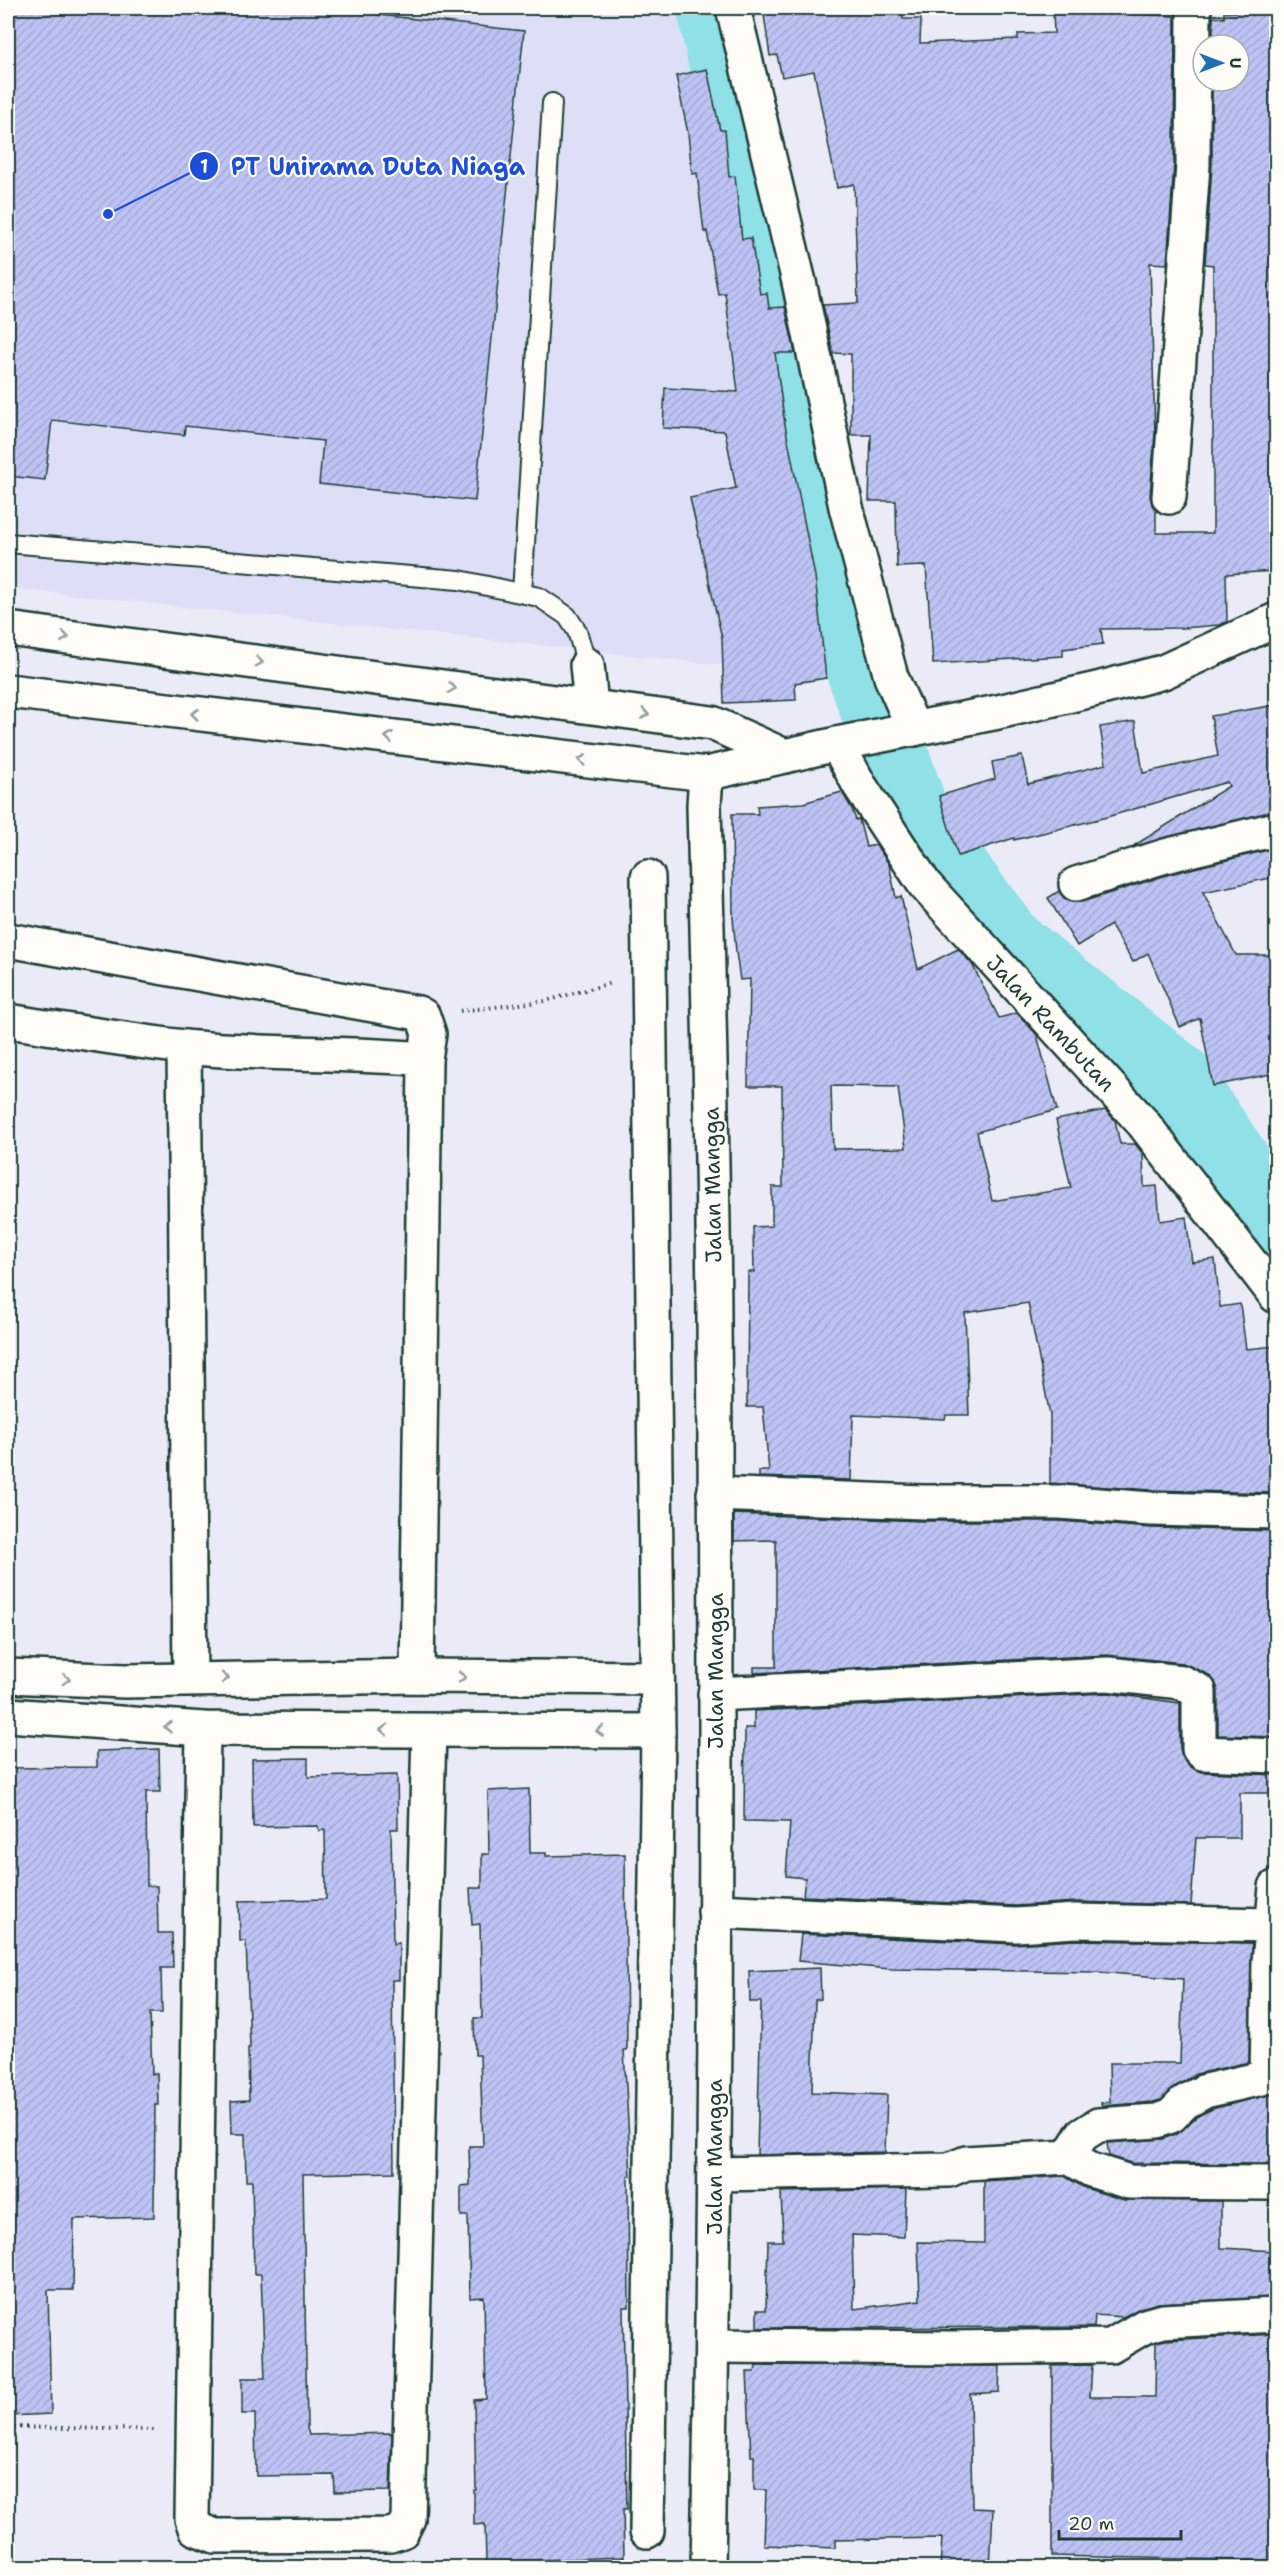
<svg xmlns="http://www.w3.org/2000/svg" width="1284" height="2575" font-family="'Shantell Sans',sans-serif">
  <defs>
    <pattern id="building-hatch" width="6" height="6" patternUnits="userSpaceOnUse" patternTransform="scale(1.5)"><rect width="6" height="6" fill="#bec3f5"/><path d="M-1 1l2-2M0 6l6-6M5 7l2-2" fill="none" stroke="#a3a8d3"/></pattern>
  </defs>
  <rect width="100%" height="100%" fill="#eaebf6"/>
  <filter id="ink" filterUnits="userSpaceOnUse"><feTurbulence type="fractalNoise" baseFrequency=".0167" numOctaves="2"/><feDisplacementMap in="SourceGraphic" scale="12" xChannelSelector="R" yChannelSelector="G"/><feConvolveMatrix kernelMatrix="1 2 1 2 8 2 1 2 1" color-interpolation-filters="sRGB"/></filter>
  <g filter="url(#ink)">
    <path fill="#dddff6" d="M8,8H692L822,676L8,588Z"/>
    <g fill="none" stroke-linecap="round" stroke-linejoin="round">
      <path stroke="#8fe0e7" stroke-width="72" d="M713,8L837,600L915,818L1009,944L1178,1079L1276,1223"/>
    </g>
    <g fill="url(#building-hatch)" stroke="#1f3d34" stroke-width="1.5" fill-rule="evenodd">
      <path d="M8,8H335L362,10V13L524,31L475,501L319,484L323,441L185,426L184,435L52,420L45,480L8,476Z"/>
      <path d="M763,8H901L903,19H921L920,43L1018,39V34L1054,33L1053,11L1109,10V13L1175,16L1174,164L1167,264L1150,263L1155,433L1150,496L1152,505L1156,510V533H1213V265L1205,264L1212,166V81H1239V45H1213V17L1224,18V12H1276V571L1226,574L1227,622L1219,625L1183,628L1101,629L1103,644L1063,649V656L933,664L926,566L897,567L896,501H869L871,435H851V354L833,353L823,305L858,303L854,184L837,188L814,71L782,77L777,55L770,56Z"/>
      <path d="M707,69L720,130H725L729,177L735,176L742,239L751,238L760,294L767,293L769,308L785,307L795,353H775L785,425L815,576L826,678L795,683L796,700L724,703L722,638L690,498L736,488L725,431L663,428L665,388L738,392L725,293L718,294L707,231L704,232L697,173L692,174L688,133L676,76Z"/>
      <path d="M1276,705V811L1132,847L1229,786L1227,782L1107,817L1014,840V838L958,856L939,796L995,779L992,762L1022,756L1028,784L1106,764L1100,727L1135,721L1143,773L1218,756L1211,716Z"/>
      <path d="M842,792L852,809L856,820L859,819L866,847L876,845L889,864L896,898L901,896L918,969L958,949L972,964L999,1018L1017,1013L1037,1035L1057,1110L977,1132L992,1201L1071,1188L1056,1120L1105,1110L1115,1120L1120,1144H1135L1143,1154L1144,1187L1157,1186L1160,1221L1186,1217L1192,1262L1215,1259L1220,1307L1240,1304L1246,1349L1276,1346V1493L1152,1490L1050,1483V1415L1028,1303L965,1313L969,1415H946L945,1419L853,1415L851,1480L759,1477V1471H769L763,1407H747L748,1272H754L753,1227L772,1226V1187H783L782,1086H748L750,979L740,980L736,952L733,918L732,814H758L757,806L803,803ZM831,1086L898,1087L906,1148L833,1149Z"/>
      <path d="M1276,848V877L1203,892L1236,955H1276V1073L1213,1086L1200,1018L1180,1027L1148,953L1133,962L1111,925L1077,946L1048,898L1059,891L1064,898L1071,902H1082L1170,874Z"/>
      <path d="M734,1514L922,1521H1059L1151,1528L1276,1531V1737L1218,1735V1691L1215,1682L1207,1674L1183,1663L1107,1655L754,1673V1667H776V1540L734,1541Z"/>
      <path d="M1107,1693L1180,1703V1749L1185,1762L1190,1767L1202,1772L1276,1775V1793H1240V1838H1196L1191,1905L1075,1902L1016,1906L803,1896L805,1878L786,1876L790,1822L744,1821L745,1728H754V1711Z"/>
      <path d="M159,1749L160,1792H146L147,1886H157L158,1933H172L173,1968H161L162,2013H150L152,2074L157,2073L158,2105H155L154,2217L74,2219L73,2290H48L51,2414L8,2416V1768L97,1767V1751Z"/>
      <path d="M308,1758V1777L397,1775L398,1829H391L393,1944L399,1943V1980H392L394,2172L303,2174L307,2428L309,2435L392,2433L390,2491L335,2492L334,2475L256,2476L255,2414H242V2378H265L261,2274H254L252,2181H246L245,2134H232L231,2101L249,2100L248,2048H250L246,1941H240L239,1901L326,1899L325,1830L319,1831L318,1826L253,1827L252,1759Z"/>
      <path d="M529,1789L530,1853H546V1856L625,1854L627,2050H624L631,2176H628L629,2307H623L627,2509H623L624,2557L486,2562L485,2524L474,2525V2490H476L474,2400L486,2399L484,2297L470,2298L468,2216H461V2186L470,2185L469,2146H483L480,2055H475L474,2018H482L480,1924L472,1925L470,1888H482V1854H489L488,1791Z"/>
      <path d="M801,1934L1015,1944L1075,1940L1252,1943L1249,2062L1196,2074L1176,2086L1161,2100L1153,2102L1102,2106L1101,2103L1110,2102L1109,2063H1180L1183,1979L1097,1972L891,1969L798,1961Z"/>
      <path d="M820,1968L821,1999L815,2000L812,2092L887,2095L885,2152L757,2155L761,2002H750L749,1971Z"/>
      <path d="M1276,2093V2166L1268,2164L1132,2163L1109,2156L1107,2143L1163,2139L1178,2133L1196,2117L1212,2109Z"/>
      <path d="M1064,2176L1085,2188L1124,2200L1221,2201V2248L1276,2251V2297L1158,2303L1140,2308L1123,2317L1095,2315L1094,2327L757,2328V2310H766L768,2241H783L781,2192L906,2189L904,2237L852,2235L854,2309L920,2300L918,2242L984,2243V2181Z"/>
      <path d="M1276,2334V2487L1274,2561L1052,2556V2366L1092,2365L1090,2397H1155L1156,2342L1166,2340Z"/>
      <path d="M756,2365L1000,2366L999,2392L970,2394L972,2508L993,2509L990,2568H940L942,2538L835,2540V2548L764,2545L766,2490H754V2456H751L747,2372H755Z"/>
    </g>
    <g fill="none" stroke-linecap="round" stroke-linejoin="round">
      <defs>
        <g id="service">
          <path d="M8,543L459,580L539,597L567,616L577,631L587,665"/>
          <path d="M522,593L552,103"/>
        </g>
        <g id="minor">
          <path d="M733,8L799,282L846,507L891,677L914,729"/>
          <path d="M1169,497L1193,165L1194,8"/>
          <path d="M587,665L591,706"/>
          <path d="M837,744L860,786L925,885L1143,1123L1276,1296"/>
          <path d="M706,774L704,805C708,976 713,1147 714,1319C718,1735 716,2151 708,2568"/>
          <path d="M1076,884L1165,856L1276,829"/>
          <path d="M8,940L418,1013L423,1016L429,1034L425,1059C345,1052 264,1055 184,1047C125,1040 66,1030 8,1021"/>
          <path d="M184,1047L190,1678"/>
          <path d="M714,1494L922,1502H1060L1151,1509L1276,1512"/>
          <path d="M8,1676L125,1681L417,1676L657,1678"/>
          <path d="M417,1676L425,1059"/>
          <path d="M715,1694L1108,1674L1181,1682L1199,1691V1749L1203,1753L1276,1756"/>
          <path d="M8,1715L203,1729L658,1731"/>
          <path d="M203,1729L192,2519L195,2528L215,2536L390,2535L402,2531L408,2519L429,1731"/>
          <path d="M715,1911L1016,1925L1075,1921L1272,1925"/>
          <path d="M1068,2157L1091,2170L1129,2182L1268,2183"/>
          <path d="M715,2174L949,2170L966,2163L1068,2157L1082,2135L1098,2125L1157,2121L1171,2116L1185,2102L1205,2091L1267,2077L1269,1962L1276,1887"/>
          <path d="M712,2346L952,2348L1111,2346L1145,2326L1163,2321L1276,2315"/>
          <path d="M647,2531L658,1731L648,877"/>
        </g>
        <g id="tertiary">
          <path d="M8,629L712,723L785,756"/>
          <path d="M8,691L706,774L837,744L998,712L1101,688L1163,672L1276,620"/>
        </g>
      </defs>
      <use href="#service" stroke="#1f3d34" stroke-width="22"/>
      <use href="#minor" stroke="#1f3d34" stroke-width="38"/>
      <use href="#tertiary" stroke="#1f3d34" stroke-width="38"/>
      <g stroke="#1f3d34" stroke-width="4" stroke-dasharray="1.5 4.5" stroke-linecap="butt">
        <path d="M460,1011L546,1001L611,983"/>
        <path d="M8,2427L157,2430"/>
      </g>
      <use href="#service" stroke="#fdfcf7" stroke-width="18"/>
      <use href="#minor" stroke="#fdfcf7" stroke-width="33"/>
      <use href="#tertiary" stroke="#fdfcf7" stroke-width="33"/>
    </g>
    <defs><path id="oneway-chevron" d="M-2-3.5L2.5 0L-2 3.5" fill="none" stroke-width="1.6" stroke-linecap="round" stroke-linejoin="round" transform="scale(1.5)"/></defs>
    <g stroke="#8e9c96">
      <use href="#oneway-chevron" transform="translate(65 637) rotate(8)"/>
      <use href="#oneway-chevron" transform="translate(259 662) rotate(8)"/>
      <use href="#oneway-chevron" transform="translate(452 688) rotate(8)"/>
      <use href="#oneway-chevron" transform="translate(195 714) rotate(-173)"/>
      <use href="#oneway-chevron" transform="translate(645 714) rotate(8)"/>
      <use href="#oneway-chevron" transform="translate(389 737) rotate(-173)"/>
      <use href="#oneway-chevron" transform="translate(582 760) rotate(-173)"/>
      <use href="#oneway-chevron" transform="translate(462 1677)"/>
      <use href="#oneway-chevron" transform="translate(225 1678)"/>
      <use href="#oneway-chevron" transform="translate(66 1679) rotate(2)"/>
      <use href="#oneway-chevron" transform="translate(168 1727) rotate(-176)"/>
      <use href="#oneway-chevron" transform="translate(384 1730) rotate(-179)"/>
      <use href="#oneway-chevron" transform="translate(600 1731) rotate(-180)"/>
    </g>
  </g>
  <g text-anchor="middle" stroke-width="4.5" stroke-linejoin="round" paint-order="stroke">
    <g font-size="22" fill="#1f3d34" stroke="#fdfcf7">
      <text transform="translate(1051 1023) rotate(47)" y="8">Jalan Rambutan</text>
      <text transform="translate(712 1185) rotate(-91)" y="8">Jalan Mangga</text>
      <text transform="translate(715 1671) rotate(-90)" y="8">Jalan Mangga</text>
      <text transform="translate(714 2157) rotate(-90)" y="8">Jalan Mangga</text>
    </g>
  </g>
  <path fill="none" stroke="#1d4ed8" stroke-width="2" d="M108 214L204 166"/>
  <g fill="#1d4ed8" stroke="#fdfcf7" stroke-width="2">
    <circle cx="108" cy="214" r="6"/>
    <circle cx="204" cy="166" r="15"/>
  </g>
  <g font-size="18" text-anchor="middle" font-weight="bold" fill="#fff">
    <text x="204" y="173">1</text>
  </g>
  <g font-size="24" text-anchor="middle" font-weight="bold" fill="#1d4ed8" stroke="#fdfcf7" stroke-width="4.5" stroke-linejoin="round" paint-order="stroke">
    <text x="378" y="175">PT Unirama Duta Niaga</text>
  </g>
  <rect width="1284" height="2575" fill="none" stroke="#fdfcf7" stroke-width="30"/>
  <rect x="15" y="15" width="1254" height="2545" fill="none" stroke="#1f3d34" stroke-width="2" filter="url(#ink)"/>
  <g transform="translate(1221 63) rotate(90)"><circle r="28" fill="#fdfcf7" stroke="#a4b0a9" stroke-width="1.5"/>
  <path d="M0-4.5L10 22L0 15L-10 22Z" fill="#1f6fb2"/>
  <text y="-9" font-size="16" font-weight="bold" text-anchor="middle" fill="#1f3d34">U</text>
  </g>
  <path d="M1059 2530v9h122v-9" fill="none" stroke="#1f3d34" stroke-width="3"/>
  <text x="1068" y="2530" font-size="18" fill="#1f3d34" stroke="#fdfcf7" stroke-width="4.5" paint-order="stroke">20 m</text>
</svg>
